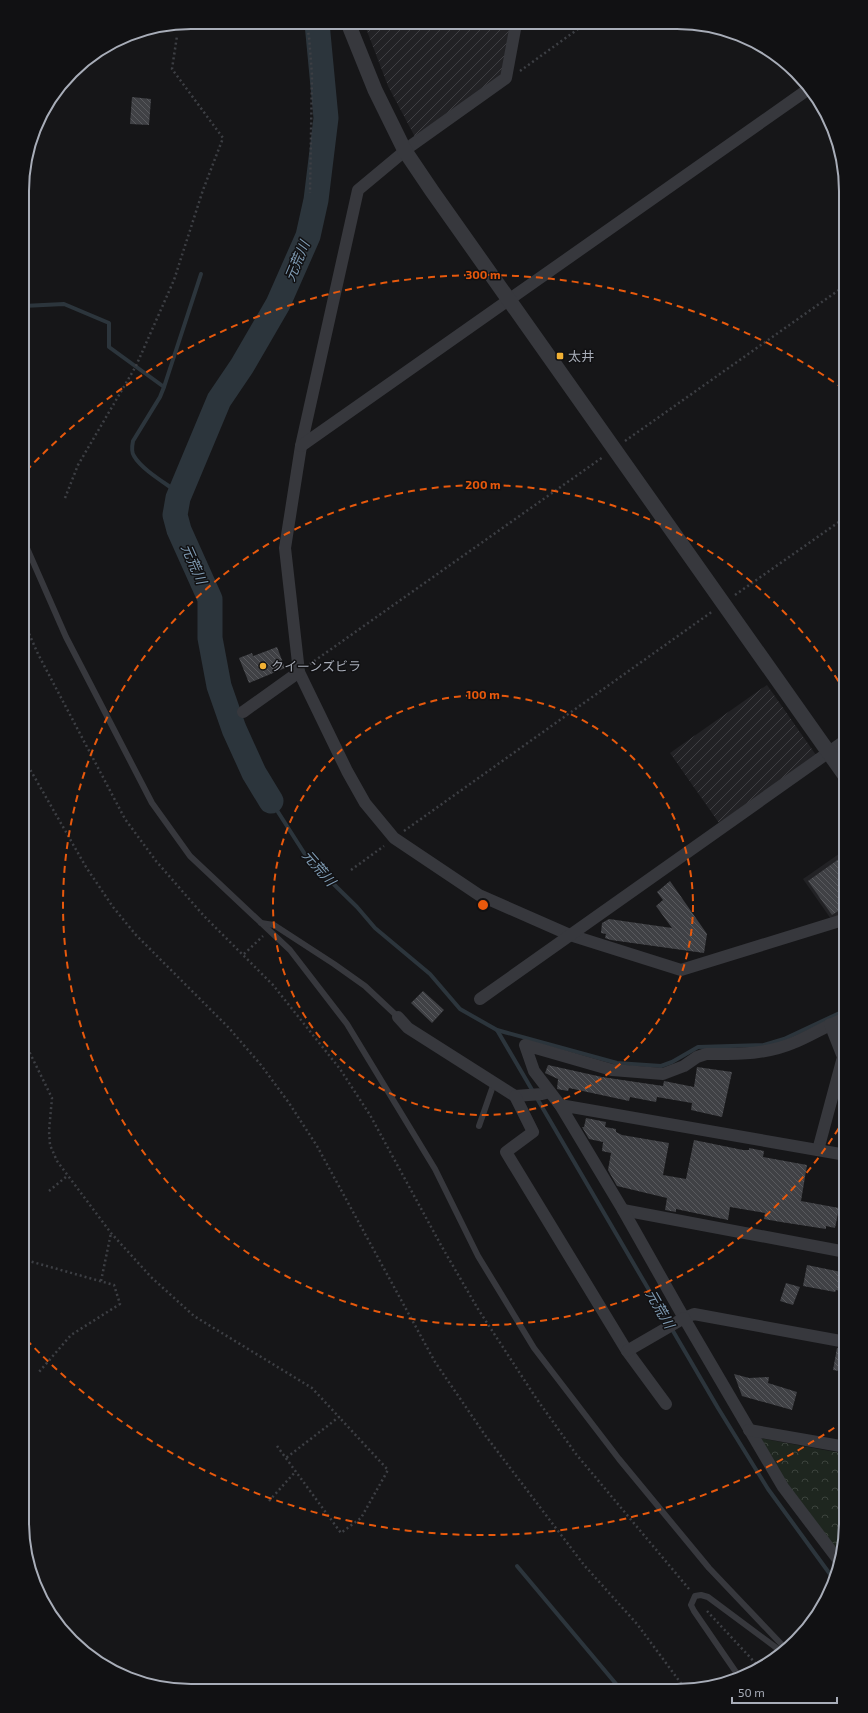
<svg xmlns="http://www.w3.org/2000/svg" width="868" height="1713" font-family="'Exo 2','Noto Sans JP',sans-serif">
  <defs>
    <pattern id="industrial-furrows" width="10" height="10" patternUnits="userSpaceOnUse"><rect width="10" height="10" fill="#222225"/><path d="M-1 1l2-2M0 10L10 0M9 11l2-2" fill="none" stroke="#3f3f43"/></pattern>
    <pattern id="forest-crowns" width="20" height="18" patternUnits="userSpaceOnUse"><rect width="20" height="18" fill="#1e261f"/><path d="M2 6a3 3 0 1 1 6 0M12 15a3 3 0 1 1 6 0" fill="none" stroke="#3c433d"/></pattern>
    <pattern id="building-back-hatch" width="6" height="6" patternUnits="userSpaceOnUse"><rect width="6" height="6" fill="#404145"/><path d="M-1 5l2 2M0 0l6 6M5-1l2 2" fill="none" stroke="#595a5e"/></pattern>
  </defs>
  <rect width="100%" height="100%" fill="#161618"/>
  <path fill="#222225" d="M846,849V915L831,919L803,879Z"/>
  <g fill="url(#industrial-furrows)">
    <path d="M364,23L511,24L502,75L415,137L388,86Z"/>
    <path d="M767,685L816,755L719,823L670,753Z"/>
  </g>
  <path fill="url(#forest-crowns)" d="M759,1438L846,1454V1533L840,1555L791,1491Z"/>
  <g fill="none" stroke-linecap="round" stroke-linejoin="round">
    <g stroke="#2c353c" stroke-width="4">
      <path d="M23,306L64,304L109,323V347L164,387L160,397L133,441C132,446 131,452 134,456C142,470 167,484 180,494"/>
      <path d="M164,387L201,274"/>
      <path d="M271,801L308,859L357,907L375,928L430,974L460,1009L497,1030L617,1063L661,1066L672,1062L698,1047L764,1045L784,1039L846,1010"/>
      <path d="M497,1030L718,1408L768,1489L835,1581"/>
      <path d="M517,1566L622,1691"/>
    </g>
    <path stroke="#2c353c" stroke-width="25" d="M271,801L254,773L234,729L219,686L210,638V599L179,530L175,515L178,498L219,400L242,366L278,304L308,236L316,200L326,118L317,23"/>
  </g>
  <g fill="url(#building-back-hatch)">
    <path d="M132,97L151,99L149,125L130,124Z"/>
    <path d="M277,647L285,668L249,683L239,658L252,653L253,656Z"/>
    <path d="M846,854V906L832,915L808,881Z"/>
    <path d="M670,881L707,934L704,953L611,940L605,938L606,934L601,933L602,923L609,919L672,928L656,906L663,900L657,892Z"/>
    <path d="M423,991L444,1010L432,1023L411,1003Z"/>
    <path d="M548,1065L602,1077L663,1086L664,1081L694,1087L697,1067L732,1072L722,1117L691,1110L692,1103L657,1097L656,1102L630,1097L629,1101L569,1088L568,1091L557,1089L558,1079L545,1073Z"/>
    <path d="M586,1118L606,1122L605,1127L616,1129V1132L622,1135L669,1143L663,1175L686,1179L694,1140L743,1150H749V1148L764,1151L763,1157L807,1165L801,1201L839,1208L835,1228L826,1226V1229L781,1222L764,1219L765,1213L730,1207L728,1220L676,1209V1212L665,1210L667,1198L617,1186L608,1170L611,1153L602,1151L603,1142L589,1139L582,1127H584Z"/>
    <path d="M807,1265L846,1273V1292L836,1290L835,1292L803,1286Z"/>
    <path d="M786,1283L800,1287L793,1305L780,1301Z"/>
    <path d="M837,1348L846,1349V1372L833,1370Z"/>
    <path d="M734,1374L749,1378L769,1377L768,1383L797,1392L792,1410L742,1396Z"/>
  </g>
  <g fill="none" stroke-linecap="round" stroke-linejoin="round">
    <g stroke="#3d3f44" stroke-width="2.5" stroke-dasharray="2 3" stroke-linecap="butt">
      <path d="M306,23L309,36L312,75L310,193"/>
      <path d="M520,71L585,24"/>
      <path d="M625,441L846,285"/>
      <path d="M65,498L78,465L136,366L174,280L203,190L223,138L172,69L177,36"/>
      <path d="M735,595L846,517"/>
      <path d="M23,620L38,654L125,819L156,861L204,916L273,985L340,1069L370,1115L442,1247L478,1309L536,1398L576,1454L689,1589"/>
      <path d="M310,664L603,457"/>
      <path d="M23,757L86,867L113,907L136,935L229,1028L261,1065L289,1103L317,1146L435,1362L485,1435L584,1565L637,1624L686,1690"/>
      <path d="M404,831L713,611"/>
      <path d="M351,870L384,846"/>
      <path d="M244,954L263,936"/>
      <path d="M23,1039L52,1098L49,1131L50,1145L57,1161L111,1233L151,1277L194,1316L312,1388L339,1417L286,1458"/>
      <path d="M49,1191L67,1176"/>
      <path d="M22,1259L114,1285L120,1304L71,1335L39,1372"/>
      <path d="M101,1281L111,1233"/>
      <path d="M277,1446L341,1533L361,1518L388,1470L339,1417"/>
      <path d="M269,1501L296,1471"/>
      <path d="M707,1611L760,1668"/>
    </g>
    <g stroke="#37383d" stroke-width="6">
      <path d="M178,25V27"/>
      <path d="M23,539L66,637L152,803L190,856L290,950L347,1024L435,1169L478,1256L534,1348L619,1459L709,1568L786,1649"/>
      <path d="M261,923L274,925L334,964L365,986L398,1017"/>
      <path d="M479,1126L494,1083"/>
      <path d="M740,1678L694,1611L691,1605L695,1596L701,1595L708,1597L782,1652"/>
    </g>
    <g stroke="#37383d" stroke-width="12">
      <path d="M516,24L506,78L412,145L358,190L301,446L285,548L299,672L347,771L365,803L394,838L479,895L570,935L681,970L846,919"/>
      <path d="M301,446L810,88"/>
      <path d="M243,712L299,672"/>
      <path d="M480,999L846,740"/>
      <path d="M398,1017L408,1028L515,1096L542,1094L550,1092"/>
      <path d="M515,1096L533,1132L506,1152L627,1351L666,1404"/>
      <path d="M560,1105L534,1071L525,1045L612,1070L663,1074L684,1066L697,1057L706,1054C736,1054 765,1055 793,1043C811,1036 827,1025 846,1018"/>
      <path d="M818,1150L843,1057L830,1024"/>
      <path d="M623,1210L846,1252"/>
      <path d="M846,1342L694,1314L684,1318L623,1210L560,1105L846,1155"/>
      <path d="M627,1351L684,1318L783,1487L839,1561"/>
      <path d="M749,1430L846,1447"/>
    </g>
    <path stroke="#37383d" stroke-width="15" d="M348,23L375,90L405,151L432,191L846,777"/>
  </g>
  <g fill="none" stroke="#e8590c" stroke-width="2" stroke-dasharray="7 5">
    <circle cx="483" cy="905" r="210"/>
    <path d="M845 1118A420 420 0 1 1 845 692"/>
    <path d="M844 1421A630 630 0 0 1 22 1335M26 471A630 630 0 0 1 844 389"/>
  </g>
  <g fill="#f2b134" stroke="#111113" stroke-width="1.5">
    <rect x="556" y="352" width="8" height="8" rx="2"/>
    <circle cx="263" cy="666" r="4"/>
  </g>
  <g text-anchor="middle" stroke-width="3" stroke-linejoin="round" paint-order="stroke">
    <g font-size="13" fill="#a8adb8" stroke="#111113" text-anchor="start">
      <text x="568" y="361">太井</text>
      <text x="271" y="671">クイーンズビラ</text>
    </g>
    <g font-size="14" font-style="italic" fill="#7f9bb3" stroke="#111113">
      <text transform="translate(297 261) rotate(-67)" y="5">元荒川</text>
      <text transform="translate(194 564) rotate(66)" y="5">元荒川</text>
      <text transform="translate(319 868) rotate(49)" y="5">元荒川</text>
      <text transform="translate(660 1309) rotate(60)" y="5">元荒川</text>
    </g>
  </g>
  <path d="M0 0H868V1713H0ZM191 29H677A162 162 0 0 1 839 191V1522A162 162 0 0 1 677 1684H191A162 162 0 0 1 29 1522V191A162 162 0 0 1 191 29Z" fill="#111113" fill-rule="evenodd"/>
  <path fill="none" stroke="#a8adb8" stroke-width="2" d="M191 29H677A162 162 0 0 1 839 191V1522A162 162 0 0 1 677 1684H191A162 162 0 0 1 29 1522V191A162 162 0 0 1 191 29Z"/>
  <circle cx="483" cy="905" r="6" fill="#e8590c" stroke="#111113" stroke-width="2"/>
  <g font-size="12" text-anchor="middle" font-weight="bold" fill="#e8590c" stroke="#111113" stroke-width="3" stroke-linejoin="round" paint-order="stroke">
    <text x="483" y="279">300 m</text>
    <text x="483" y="489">200 m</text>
    <text x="483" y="699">100 m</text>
  </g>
  <path d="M732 1697v6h105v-6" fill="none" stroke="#a8adb8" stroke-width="2"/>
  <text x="738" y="1697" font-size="12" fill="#a8adb8" stroke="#111113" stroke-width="3" paint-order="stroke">50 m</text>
</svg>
